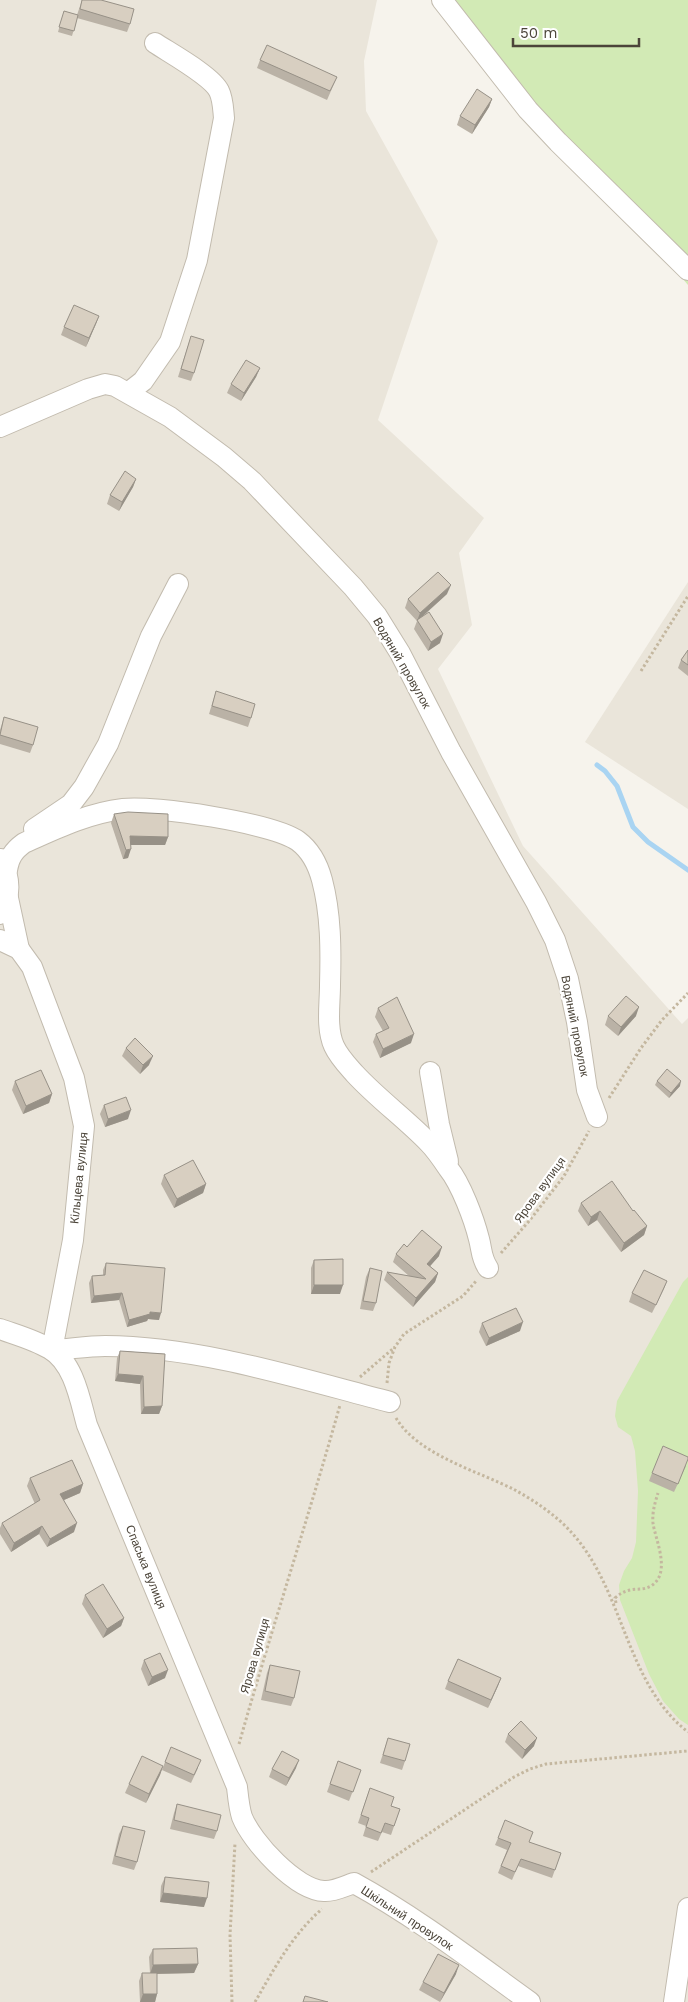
<svg xmlns="http://www.w3.org/2000/svg" width="688" height="2002" font-family="'Work Sans',sans-serif">
  <rect width="100%" height="100%" fill="#f6f3ec"/>
  <g fill="#eae5da">
    <path d="M0,0H377L364,61L366,111L438,241L378,420L484,518L459,553L472,625L438,669L523,846L682,1024L688,1018V2002H0Z"/>
    <path d="M688,582V809L585,742Z"/>
  </g>
  <g fill="#d2eab5">
    <path d="M443,0H688V285Z"/>
    <path d="M688,1277V1725L679,1719L663,1701L649,1674L620,1600L619,1585L624,1571L632,1558L636,1542L638,1491L635,1451L631,1436L618,1427L615,1416L617,1401L683,1282Z"/>
  </g>
  <g fill="none" stroke-linecap="round" stroke-linejoin="round">
    <path stroke="#a9d4f2" stroke-width="5" d="M597,765L605,771L617,786L633,827L648,842L688,870"/>
    <defs>
      <g id="minor">
        <path d="M442,0L528,110L558,142L688,270"/>
        <path d="M129,392L143,381L170,342L197,260L224,118C223,108 223,99 219,91C212,76 170,53 155,43"/>
        <path d="M0,427L88,389L105,384L115,386L170,417L224,457L252,481L353,587L377,616L400,653L451,752L536,902L555,940L568,979L577,1022L587,1090L597,1117"/>
        <path d="M34,829L71,804L84,787L108,744L151,636L178,584"/>
        <path d="M7,870C9,858 13,851 24,843C55,829 88,813 123,809C154,805 273,823 298,841C310,850 318,865 322,880C331,914 331,950 330,985C330,1004 326,1028 334,1046C339,1057 347,1065 355,1074C378,1099 406,1119 429,1143C436,1150 442,1159 448,1168C461,1184 474,1219 479,1239C482,1250 481,1258 488,1268"/>
        <path d="M8,898L19,949"/>
        <path d="M0,914C12,897 10,877 1,859"/>
        <path d="M0,940L19,949L32,967L74,1078L84,1126L73,1240L52,1350C70,1349 88,1346 105,1346C202,1347 297,1378 390,1402"/>
        <path d="M430,1072L439,1124L448,1161"/>
        <path d="M0,1329C17,1335 35,1340 50,1349C74,1363 80,1400 87,1425L237,1787C238,1796 239,1808 242,1817C252,1842 296,1890 324,1891C333,1892 345,1886 354,1883C416,1917 473,1961 530,2002"/>
        <path d="M674,2002L688,1908"/>
      </g>
    </defs>
    <use href="#minor" stroke="#c2bbae" stroke-width="22"/>
    <g stroke="#c4b79f" stroke-width="3" stroke-dasharray="2.5 2.5" stroke-linecap="butt">
      <path d="M641,671L688,596"/>
      <path d="M609,1098L641,1048L662,1020L688,993"/>
      <path d="M501,1253L530,1220L564,1176L589,1131"/>
      <path d="M360,1377L395,1347"/>
      <path d="M387,1383L389,1363L395,1347L404,1334L463,1296L477,1280"/>
      <path d="M396,1418C418,1455 478,1471 515,1490C535,1501 557,1516 572,1533C625,1592 625,1683 688,1732"/>
      <path d="M616,1603L615,1598C631,1584 639,1593 651,1586C672,1573 655,1539 653,1523C652,1512 655,1503 658,1493"/>
      <path d="M239,1744C271,1631 308,1519 340,1405"/>
      <path d="M371,1872L514,1777L530,1769L546,1764L688,1751"/>
      <path d="M232,2002L230,1935L235,1843"/>
      <path d="M255,2002C274,1969 292,1935 322,1909"/>
    </g>
    <use href="#minor" stroke="#fff" stroke-width="20"/>
  </g>
  <g fill="#bab2a6">
    <path d="M82,0L130,24L127,32L77,18L72,36L58,32L64,11L77,15Z"/>
    <path d="M260,60L337,77L327,100L257,68Z"/>
    <path d="M492,99L489,107L472,134L457,125L460,116Z"/>
    <path d="M99,316L86,347L61,335L64,327Z"/>
    <path d="M191,336L194,373L191,381L178,377Z"/>
    <path d="M260,368L256,377L241,401L227,393L231,384Z"/>
    <path d="M136,479L133,487L119,511L107,504L110,495Z"/>
    <path d="M447,594L422,617L440,643L428,651L414,629L417,621L405,608L408,599Z"/>
    <path d="M688,650V676L678,668L681,660Z"/>
    <path d="M216,691L251,718L248,727L209,714Z"/>
    <path d="M4,717L33,745L30,753L0,744V730Z"/>
    <path d="M114,814L168,837L165,845H130L128,858L123,859L111,823Z"/>
    <path d="M378,1008L411,1043L380,1058L373,1042L376,1034L383,1031L375,1017Z"/>
    <path d="M608,1016H636L618,1036L605,1025Z"/>
    <path d="M126,1048L149,1065L140,1074L122,1056Z"/>
    <path d="M15,1081L52,1094L49,1103L23,1114L12,1090Z"/>
    <path d="M657,1081L680,1086L669,1098L655,1085Z"/>
    <path d="M104,1105L128,1119L105,1127L100,1114Z"/>
    <path d="M164,1175L206,1184L203,1193L174,1208L161,1184Z"/>
    <path d="M581,1203L633,1211L647,1226L644,1235L621,1252L597,1220L588,1226L578,1211Z"/>
    <path d="M407,1247L439,1256L430,1266L438,1273L435,1282L413,1307L384,1280L387,1272L409,1276L393,1262L396,1254Z"/>
    <path d="M314,1260L340,1294H311V1268Z"/>
    <path d="M106,1263L159,1320L148,1319L147,1321L127,1327L119,1300L91,1303L89,1283L92,1276L103,1275V1270Z"/>
    <path d="M370,1268L376,1303L373,1311L360,1309L366,1277Z"/>
    <path d="M667,1281L664,1289L652,1313L629,1302L632,1293Z"/>
    <path d="M482,1323L520,1331L486,1346L479,1332Z"/>
    <path d="M120,1351L165,1354L162,1406L159,1414H141L140,1384L115,1381L117,1358Z"/>
    <path d="M686,1466L674,1492L649,1481L652,1473Z"/>
    <path d="M30,1478L83,1484L80,1493L64,1500L74,1532L47,1547L39,1534L11,1552L0,1534V1528L2,1523L35,1504L27,1486Z"/>
    <path d="M85,1595L124,1618L121,1626L103,1638L82,1604Z"/>
    <path d="M144,1660L165,1678L148,1686L141,1669Z"/>
    <path d="M270,1665L294,1698L291,1706L261,1700L267,1673Z"/>
    <path d="M501,1678L488,1708L445,1689L448,1681Z"/>
    <path d="M508,1734L534,1746L522,1759L505,1742Z"/>
    <path d="M388,1738L405,1761L402,1770L380,1763Z"/>
    <path d="M338,1761L361,1770L349,1801L327,1792Z"/>
    <path d="M165,1762L198,1768L191,1783L162,1770Z"/>
    <path d="M163,1766L160,1775L146,1803L125,1793L129,1784Z"/>
    <path d="M296,1768L286,1786L269,1777L272,1769Z"/>
    <path d="M370,1788L391,1806L400,1809L391,1835L382,1832L378,1841L363,1836L366,1826L358,1823Z"/>
    <path d="M177,1804L217,1831L214,1839L170,1829L174,1813Z"/>
    <path d="M123,1826L137,1862L134,1870L112,1864L119,1834Z"/>
    <path d="M498,1838L529,1842L561,1853L552,1878L518,1866L512,1880L498,1873L507,1850L495,1845Z"/>
    <path d="M165,1877L204,1907L160,1902L161,1886Z"/>
    <path d="M153,1949L198,1964L194,1973L157,1974V1994L155,2002H140L139,1981L142,1973H150L149,1957Z"/>
    <path d="M456,1974L440,2002L419,1990L423,1982Z"/>
  </g>
  <g fill="#979187">
    <path d="M492,99L489,107L472,134L475,125Z"/>
    <path d="M99,316L96,324L86,347L89,338Z"/>
    <path d="M260,368L256,377L241,401L244,393Z"/>
    <path d="M136,479L133,487L119,511L122,502Z"/>
    <path d="M451,585L447,594L417,621L420,613Z"/>
    <path d="M443,634L440,643L428,651L431,642Z"/>
    <path d="M130,836L168,837L165,845H127Z"/>
    <path d="M131,849L128,858L123,859L126,850Z"/>
    <path d="M639,1007L636,1016L618,1036L621,1027Z"/>
    <path d="M414,1034L411,1043L380,1058L383,1049Z"/>
    <path d="M153,1056L149,1065L140,1074L143,1065Z"/>
    <path d="M681,1081L680,1086L669,1098L671,1093Z"/>
    <path d="M52,1094L49,1103L23,1114L26,1106Z"/>
    <path d="M131,1110L128,1119L105,1127L108,1119Z"/>
    <path d="M206,1184L203,1193L174,1208L177,1199Z"/>
    <path d="M600,1211L597,1220L588,1226L591,1217Z"/>
    <path d="M647,1226L644,1235L621,1252L624,1243Z"/>
    <path d="M442,1247L439,1256L424,1273L427,1264Z"/>
    <path d="M438,1273L435,1282L413,1307L416,1298Z"/>
    <path d="M314,1285H343L340,1294H311Z"/>
    <path d="M122,1293L119,1300L91,1303L94,1296Z"/>
    <path d="M150,1312L161,1313L159,1320L148,1319L147,1321L127,1327L129,1320Z"/>
    <path d="M523,1322L520,1331L486,1346L489,1338Z"/>
    <path d="M118,1374L143,1376L140,1384L115,1381Z"/>
    <path d="M162,1406L159,1414H141L144,1407Z"/>
    <path d="M83,1484L80,1493L57,1503L60,1494Z"/>
    <path d="M77,1523L74,1532L47,1547L50,1539Z"/>
    <path d="M42,1526L39,1534L11,1552L14,1543Z"/>
    <path d="M124,1618L121,1626L103,1638L107,1629Z"/>
    <path d="M168,1670L165,1678L148,1686L152,1677Z"/>
    <path d="M501,1678L498,1686L488,1708L491,1700Z"/>
    <path d="M537,1738L534,1746L522,1759L525,1750Z"/>
    <path d="M299,1760L296,1768L286,1786L289,1778Z"/>
    <path d="M163,1766L160,1775L146,1803L149,1794Z"/>
    <path d="M163,1893L207,1898L204,1907L160,1902Z"/>
    <path d="M198,1964L194,1973L150,1974L153,1965Z"/>
    <path d="M459,1965L456,1974L440,2002L444,1993Z"/>
    <path d="M143,1994H157L155,2002H140Z"/>
  </g>
  <g fill="#d8cfc1" stroke="#979187">
    <path d="M82,0H101L134,9L130,24L80,9Z"/>
    <path d="M64,11L78,15L74,31L59,27Z"/>
    <path d="M267,45L337,77L330,91L260,60Z"/>
    <path d="M477,89L492,99L475,125L460,116Z"/>
    <path d="M74,305L99,316L89,338L64,327Z"/>
    <path d="M191,336L204,340L194,373L181,369Z"/>
    <path d="M246,360L260,368L244,393L231,384Z"/>
    <path d="M125,471L136,479L122,502L110,495Z"/>
    <path d="M438,572L451,585L420,613L408,599Z"/>
    <path d="M429,612L443,634L431,642L417,620Z"/>
    <path d="M688,650V665L681,660Z"/>
    <path d="M216,691L255,704L251,718L212,706Z"/>
    <path d="M4,717L38,727L33,745L0,735Z"/>
    <path d="M128,812L168,814V837L130,836L131,849L126,850L114,814Z"/>
    <path d="M626,996L639,1007L621,1027L608,1016Z"/>
    <path d="M397,997L414,1034L383,1049L376,1034L389,1028L378,1008Z"/>
    <path d="M135,1038L153,1056L143,1065L126,1048Z"/>
    <path d="M667,1069L681,1081L671,1093L657,1081Z"/>
    <path d="M41,1070L52,1094L26,1106L15,1081Z"/>
    <path d="M126,1097L131,1110L108,1119L104,1105Z"/>
    <path d="M193,1160L206,1184L177,1199L164,1175Z"/>
    <path d="M612,1181L633,1211L634,1210L647,1226L624,1243L600,1211L591,1217L581,1203Z"/>
    <path d="M422,1230L442,1247L427,1264L438,1273L416,1298L387,1272L426,1279L396,1254L404,1244L407,1247Z"/>
    <path d="M343,1259V1285H314V1260Z"/>
    <path d="M106,1263L165,1268L161,1313L150,1312V1314L129,1320L122,1293L94,1296L92,1276L105,1275Z"/>
    <path d="M370,1268L382,1271L376,1303L363,1301Z"/>
    <path d="M644,1270L667,1281L656,1305L632,1293Z"/>
    <path d="M516,1308L523,1322L489,1338L482,1323Z"/>
    <path d="M120,1351L165,1354L162,1406L144,1407L143,1376L118,1374Z"/>
    <path d="M663,1446L688,1457V1459L678,1484L652,1473Z"/>
    <path d="M72,1460L83,1484L60,1494L77,1523L50,1539L42,1526L14,1543L2,1523L40,1500L30,1478Z"/>
    <path d="M103,1584L124,1618L107,1629L85,1595Z"/>
    <path d="M160,1653L168,1670L152,1677L144,1660Z"/>
    <path d="M458,1659L501,1678L491,1700L448,1681Z"/>
    <path d="M270,1665L300,1671L294,1698L265,1691Z"/>
    <path d="M521,1721L537,1738L525,1750L508,1734Z"/>
    <path d="M388,1738L410,1744L405,1761L383,1755Z"/>
    <path d="M171,1747L201,1760L194,1775L165,1762Z"/>
    <path d="M282,1751L299,1760L289,1778L272,1769Z"/>
    <path d="M142,1756L163,1766L149,1794L129,1784Z"/>
    <path d="M338,1761L361,1770L353,1792L330,1784Z"/>
    <path d="M370,1788L394,1797L391,1806L400,1809L394,1826L385,1823L381,1833L366,1827L369,1818L361,1815Z"/>
    <path d="M177,1804L221,1815L217,1831L174,1820Z"/>
    <path d="M505,1820L533,1832L529,1842L561,1853L555,1870L521,1859L515,1872L501,1866L511,1843L498,1838Z"/>
    <path d="M123,1826L145,1831L137,1862L115,1856Z"/>
    <path d="M165,1877L209,1882L207,1898L163,1893Z"/>
    <path d="M197,1948L198,1964L153,1965V1949Z"/>
    <path d="M438,1954L459,1965L444,1993L423,1982Z"/>
    <path d="M142,1973H157V1994H143Z"/>
    <path d="M305,1996L328,2002H303Z"/>
  </g>
  <g text-anchor="middle" stroke-width="4.5" stroke-linejoin="round" paint-order="stroke">
    <g font-size="12" fill="#4b4439" stroke="#fff">
      <text transform="translate(402 663) rotate(60)" y="4">Водяний провулок</text>
      <text transform="translate(575 1026) rotate(79)" y="4">Водяний провулок</text>
      <text transform="translate(79 1178) rotate(-84)" y="4">Кільцева вулиця</text>
      <text transform="translate(540 1190) rotate(-54)" y="4">Ярова вулиця</text>
      <text transform="translate(146 1567) rotate(68)" y="4">Спаська вулиця</text>
      <text transform="translate(255 1656) rotate(-74)" y="4">Ярова вулиця</text>
      <text transform="translate(407 1918) rotate(33)" y="4">Шкільний провулок</text>
    </g>
  </g>
  <path d="M513 38v8h126v-8" fill="none" stroke="#4b4439" stroke-width="2.5"/>
  <text x="520" y="38" font-size="15" fill="#4b4439" stroke="#ffffff" stroke-width="4" paint-order="stroke">50 m</text>
</svg>
